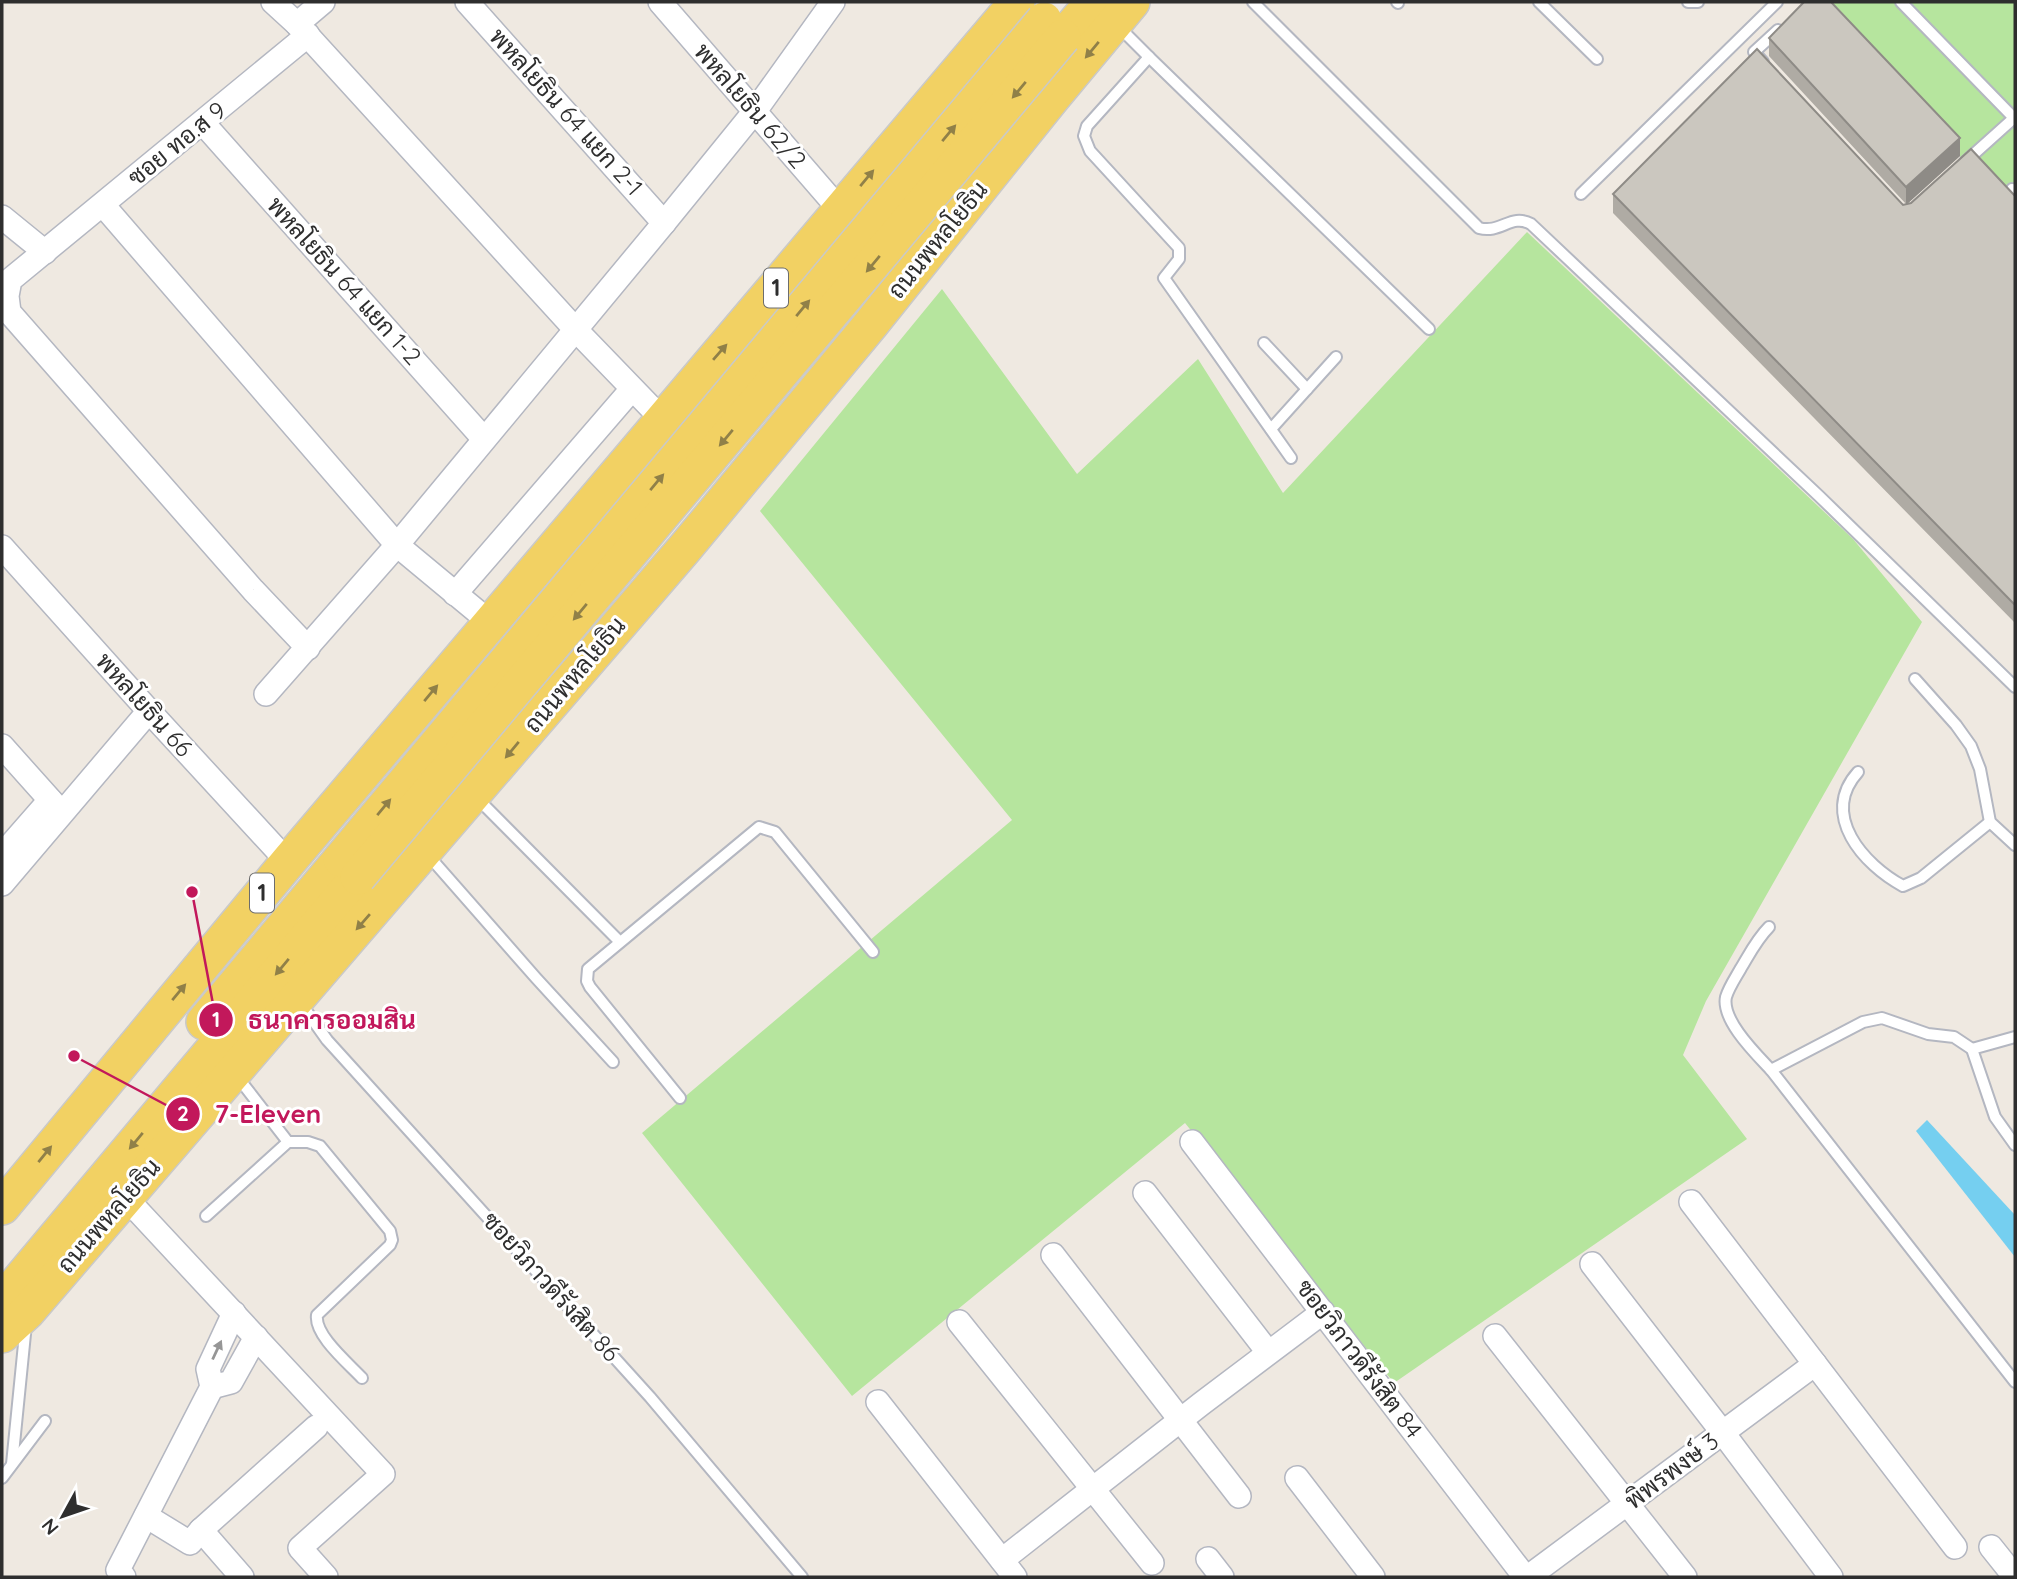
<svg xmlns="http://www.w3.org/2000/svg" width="2017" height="1579" font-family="Quicksand,Sarabun,sans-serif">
  <rect width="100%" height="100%" fill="#efe9e1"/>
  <g fill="#b6e59e">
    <path d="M1823,2H2015V214L1818,7Z"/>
    <path d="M1527,232L1853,539L1922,622L1706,1001L1683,1055L1747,1139L1394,1383L1185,1123L852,1396L642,1133L1012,820L760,511L942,289L1077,474L1198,359L1283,493Z"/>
  </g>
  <path fill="#75cff0" d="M1927,1120L2015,1215V1257L1916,1131Z"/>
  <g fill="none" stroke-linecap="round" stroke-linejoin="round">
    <defs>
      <g id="lane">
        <path d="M1253,2L1479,228C1501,234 1511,213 1531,224L1819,496L2015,687"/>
        <path d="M1397,2L1398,3"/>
        <path d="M1539,2L1597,59"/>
        <path d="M1688,2H1698"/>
        <path d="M1901,2L2014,118L1965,162"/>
        <path d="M1118,26L1149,57L1087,126L1084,136L1090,151L1179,248V259L1164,278L1291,458"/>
        <path d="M1149,57L1429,329"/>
        <path d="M1763,62L1754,52L1778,30"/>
        <path d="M2012,189L2015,192"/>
        <path d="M1581,194L1777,2"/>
        <path d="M1264,343L1307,389"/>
        <path d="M1271,429L1336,357"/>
        <path d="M1915,679L1956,725L1971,746L1980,769L1990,822L2015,845"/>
        <path d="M1858,772C1819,815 1864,865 1903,886L1921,878L1990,822"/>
        <path d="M476,797L619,941"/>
        <path d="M428,855L536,978L613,1062"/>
        <path d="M1769,927C1757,939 1750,953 1741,968C1736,977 1729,987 1726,997C1721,1020 1756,1054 1771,1070L2015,1382"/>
        <path d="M300,1002L327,1040L356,1072L650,1397L802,1577"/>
        <path d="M2015,1037L1972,1049L1995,1117L2015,1145"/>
        <path d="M1771,1070L1863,1022L1882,1018L1928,1034L1954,1037L1972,1049"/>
        <path d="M236,1075L288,1142H308L320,1146L390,1231L392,1240L390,1245L317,1315C314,1335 348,1363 362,1378"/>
        <path d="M680,1098L590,987L587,981L588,969L759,827L775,832L873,952"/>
        <path d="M206,1216L288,1142"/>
        <path d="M12,1464L26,1324"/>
        <path d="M2,1478L45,1421"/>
      </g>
      <g id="street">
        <path d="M273,2L297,24L576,330L661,418L670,431"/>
        <path d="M467,2L664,223"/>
        <path d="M660,2L840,210"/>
        <path d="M297,24L323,2"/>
        <path d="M203,123L484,439"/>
        <path d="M103,205L397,545L491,623"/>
        <path d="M2,217L45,252"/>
        <path d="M2,547L149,711L288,862"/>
        <path d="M455,594L632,389"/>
        <path d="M308,648L253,590L9,312L7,296L10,280L308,35"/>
        <path d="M266,694L397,545L664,223L755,111L833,2"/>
        <path d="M2,746L61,812"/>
        <path d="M2,855L50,800"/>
        <path d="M2,884L149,711"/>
        <path d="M1192,1142L1525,1577"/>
        <path d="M1145,1193L1268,1352"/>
        <path d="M125,1197L383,1474L300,1548L326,1577"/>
        <path d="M1691,1202L1955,1547"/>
        <path d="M1053,1255L1239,1496"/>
        <path d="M1592,1264L1723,1433L1831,1577"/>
        <path d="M959,1322L1152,1563"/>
        <path d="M1495,1336L1685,1577"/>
        <path d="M212,1387L231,1382L256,1337"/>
        <path d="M878,1402L1015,1577"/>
        <path d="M1297,1478L1373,1577"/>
        <path d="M146,1516L190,1543L201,1530L242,1577"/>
        <path d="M201,1530L316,1427"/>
        <path d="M1991,1547L2015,1577"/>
        <path d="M1208,1559L1222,1577"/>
        <path d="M1002,1560L1201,1404L1323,1312"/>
        <path d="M124,1577L118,1570L212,1387L208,1369L234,1313"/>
        <path d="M1528,1577L1815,1364"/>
      </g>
      <g id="primary">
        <path d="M1063,37L1093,2"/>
        <path d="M204,1022L341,859"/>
        <path d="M2,1207L288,862L1017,2"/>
        <path d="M2,1301L358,877"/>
        <path d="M2,1335L27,1312L685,548L871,324L1052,98L1132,2"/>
      </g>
    </defs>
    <use href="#lane" stroke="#b4b7c1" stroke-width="14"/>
    <use href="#street" stroke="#b4b7c1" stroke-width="26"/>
    <use href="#primary" stroke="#c9c9c9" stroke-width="38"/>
    <use href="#lane" stroke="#fff" stroke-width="10"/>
    <use href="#street" stroke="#fff" stroke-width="23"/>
    <use href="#primary" stroke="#f2d163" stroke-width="35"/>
    <defs>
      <g id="primary-bridge">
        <path d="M341,859L1044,20"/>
        <path d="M358,877L1063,37"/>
      </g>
    </defs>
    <use href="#primary-bridge" stroke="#c9c9c9" stroke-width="38" stroke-linecap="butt"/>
    <use href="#primary-bridge" stroke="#f2d163" stroke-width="35"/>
  </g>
  <path fill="#afaba4" d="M1769,38L1960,156L1907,204L2015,196V623L1613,213V194L1906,204L1769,56Z"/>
  <path fill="#8e8b86" d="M1960,138V156L1906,205V187Z"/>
  <g fill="#cbc7bf" stroke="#8e8b86" stroke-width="2">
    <path d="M1804,2H1831L1960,138L1906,187L1769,38Z"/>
    <path d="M1757,49L1903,205L1911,203L1971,149L2015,196V605L1613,194Z"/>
  </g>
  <defs><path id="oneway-solid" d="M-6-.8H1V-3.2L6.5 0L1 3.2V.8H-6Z" transform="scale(1.75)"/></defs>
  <g fill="#908048">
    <use href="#oneway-solid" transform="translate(1092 50) rotate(130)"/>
    <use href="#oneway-solid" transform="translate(1019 90) rotate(130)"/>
    <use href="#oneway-solid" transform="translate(949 133) rotate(-50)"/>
    <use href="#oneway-solid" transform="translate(867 178) rotate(-50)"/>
    <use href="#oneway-solid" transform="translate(873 264) rotate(130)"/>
    <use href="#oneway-solid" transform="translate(803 308) rotate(-50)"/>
    <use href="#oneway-solid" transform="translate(720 352) rotate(-49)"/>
    <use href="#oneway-solid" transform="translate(726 438) rotate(130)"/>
    <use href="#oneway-solid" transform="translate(657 482) rotate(-50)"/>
    <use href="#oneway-solid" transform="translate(580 612) rotate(130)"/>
    <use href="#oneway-solid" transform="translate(431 693) rotate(-50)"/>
    <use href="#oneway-solid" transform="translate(512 750) rotate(130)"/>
    <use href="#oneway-solid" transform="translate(384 807) rotate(-50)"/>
    <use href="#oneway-solid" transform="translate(363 922) rotate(131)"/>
    <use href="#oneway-solid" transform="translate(282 967) rotate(130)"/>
    <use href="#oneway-solid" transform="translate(179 992) rotate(-50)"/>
    <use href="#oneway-solid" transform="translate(136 1141) rotate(130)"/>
    <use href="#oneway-solid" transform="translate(45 1154) rotate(-51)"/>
  </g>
  <use fill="#969696" href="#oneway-solid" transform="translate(217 1350) rotate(-65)"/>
  <g text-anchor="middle" stroke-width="6" stroke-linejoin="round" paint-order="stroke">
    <g fill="#fff" stroke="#6d6d6d" stroke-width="2">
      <rect x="764" y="268.5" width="24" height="39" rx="5"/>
      <rect x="250" y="873.5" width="24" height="39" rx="5"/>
    </g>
    <g font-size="23" font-weight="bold" fill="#2e2e2e">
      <text x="776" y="296">1</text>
      <text x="262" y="901">1</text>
    </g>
    <g font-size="24" fill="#2e2e2e" stroke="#fff">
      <text transform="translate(750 106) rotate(49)" y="8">พหลโยธิน 62/2</text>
      <text transform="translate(566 112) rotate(48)" y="8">พหลโยธิน 64 แยก 2-1</text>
      <text transform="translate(177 144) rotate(-39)" y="8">ซอย ทอ.ส 9</text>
      <text transform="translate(938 240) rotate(-51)" y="8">ถนนพหลโยธิน</text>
      <text transform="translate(344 281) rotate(48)" y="8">พหลโยธิน 64 แยก 1-2</text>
      <text transform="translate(575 675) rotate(-50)" y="8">ถนนพหลโยธิน</text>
      <text transform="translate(144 705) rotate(48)" y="8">พหลโยธิน 66</text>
      <text transform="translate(109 1216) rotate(-49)" y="8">ถนนพหลโยธิน</text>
      <text transform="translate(551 1287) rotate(48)" y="8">ซอยวิภาวดีรังสิต 86</text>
      <text transform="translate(1359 1359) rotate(53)" y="8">ซอยวิภาวดีรังสิต 84</text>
      <text transform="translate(1672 1471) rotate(-37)" y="8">พิพรพงษ์ 3</text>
    </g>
  </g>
  <path fill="none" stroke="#c2185b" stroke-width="2.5" d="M192 892L216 1020M74 1056L183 1114"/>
  <g fill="#c2185b" stroke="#fff" stroke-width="2.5">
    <circle cx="192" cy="892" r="7"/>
    <circle cx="74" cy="1056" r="7"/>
    <circle cx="216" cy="1020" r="18"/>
    <circle cx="183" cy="1114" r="18"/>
  </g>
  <g font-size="21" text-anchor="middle" font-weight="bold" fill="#fff">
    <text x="216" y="1027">1</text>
    <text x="183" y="1121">2</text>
  </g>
  <g font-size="26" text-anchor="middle" font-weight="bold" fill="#c2185b" stroke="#fff" stroke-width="6" stroke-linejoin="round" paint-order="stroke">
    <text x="332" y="1029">ธนาคารออมสิน</text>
    <text x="268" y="1123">7-Eleven</text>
  </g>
  <rect width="2017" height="1579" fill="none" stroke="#2e2e2e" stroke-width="7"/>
  <g transform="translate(63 1516) rotate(230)" stroke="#ffffff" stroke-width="5" paint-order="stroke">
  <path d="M0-5L12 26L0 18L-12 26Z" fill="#2e2e2e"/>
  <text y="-10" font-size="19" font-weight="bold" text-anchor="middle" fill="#2e2e2e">N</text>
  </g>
</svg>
